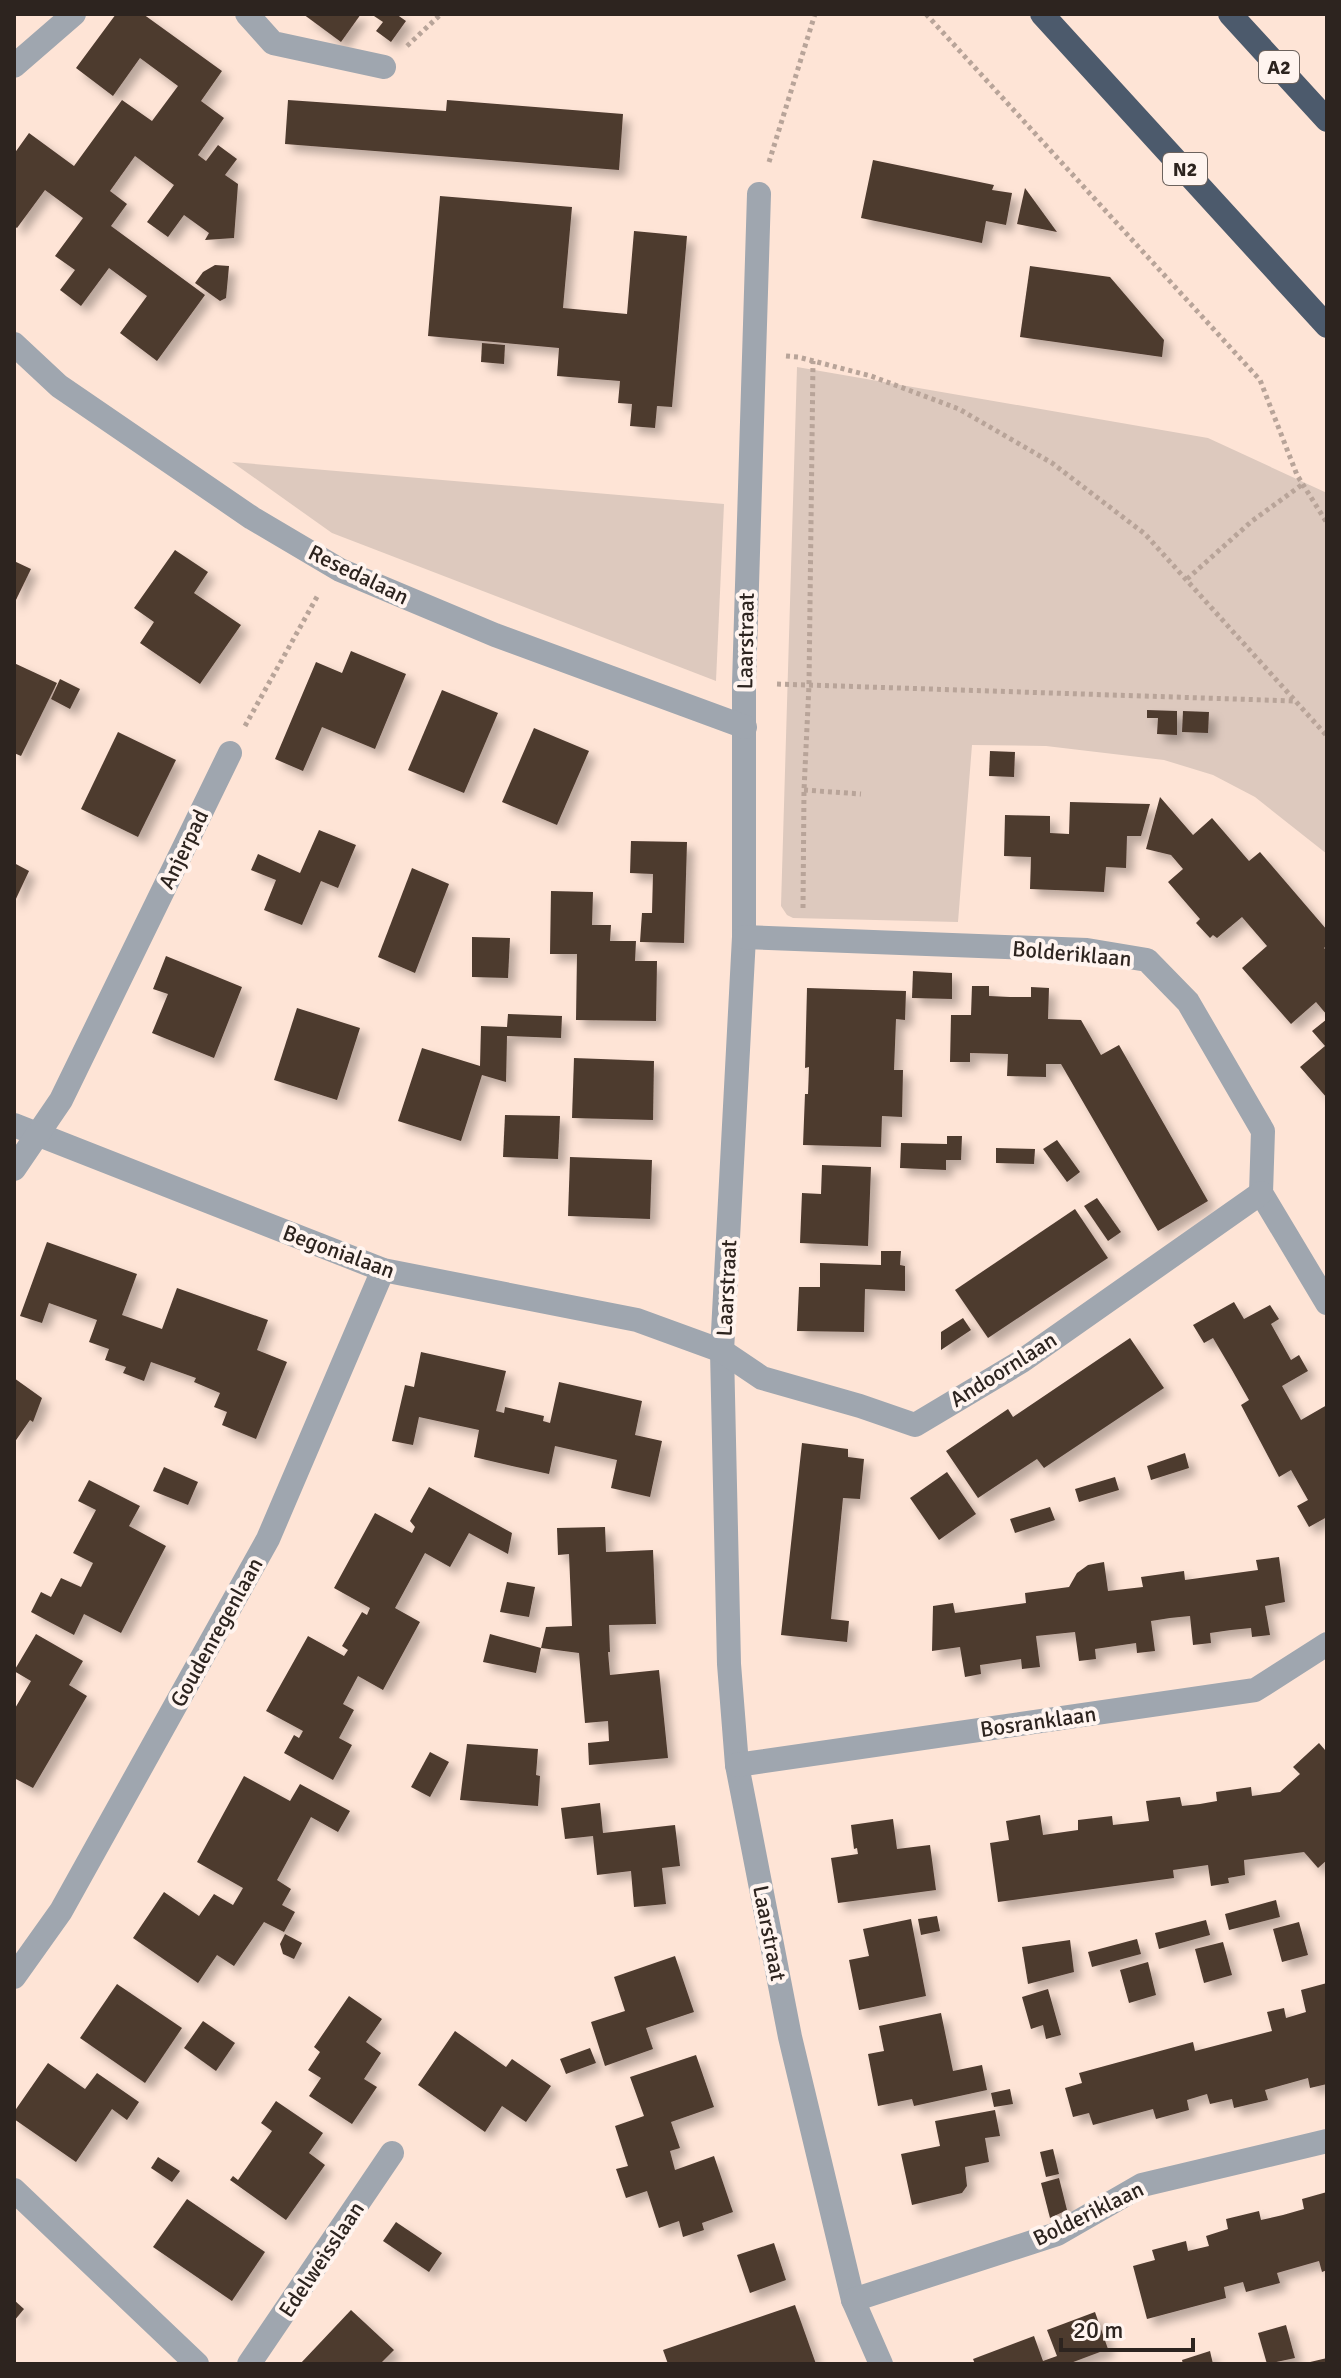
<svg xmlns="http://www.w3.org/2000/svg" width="1341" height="2378" font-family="Signika,sans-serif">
  <defs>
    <filter id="shadow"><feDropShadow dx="7" dy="7" stdDeviation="4" flood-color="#0004"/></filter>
  </defs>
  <rect width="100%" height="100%" fill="#fee4d6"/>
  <g fill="#ddc9be">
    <path d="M797,367L1208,438L1327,493V854L1255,797L1213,775L1164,760L1046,746L972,745L958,922L793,918L787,915L781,906Z"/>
    <path d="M232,462L724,504L716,681L332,533Z"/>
  </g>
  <g fill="#4e3a2f" filter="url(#shadow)">
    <path d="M116,14H143L222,71L201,101L224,118L198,155L206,161L218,145L237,159L225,175L238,184L234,238L205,240L209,233L184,215L168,237L147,222L174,185L135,156L110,191L127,204L111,226L205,295L157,361L120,333L147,296L109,268L81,306L60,290L75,270L55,256L83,218L45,190L17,228L14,226V154L29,133L74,166L122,100L152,121L178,86L140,58L113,96L76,68Z"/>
    <path d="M303,14H361L341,42Z"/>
    <path d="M371,14H396L406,21L391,42L376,31L383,22Z"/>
    <path d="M288,100L446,111L447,100L623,114L619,170L285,144Z"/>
    <path d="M873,160L994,185L992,190L1012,193L1006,225L986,221L982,243L861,218Z"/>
    <path d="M1025,188L1057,232L1017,224Z"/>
    <path d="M440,196L572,207L563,308L627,314L634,231L687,236L672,407L657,406L655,428L630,426L632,404L618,403L620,381L557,376L559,348L428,336Z"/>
    <path d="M215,265L229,266L226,298L220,301L195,283L203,272Z"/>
    <path d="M1030,266L1110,277L1164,340L1162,357L1020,337Z"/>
    <path d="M482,343L505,345L504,364L481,362Z"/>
    <path d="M175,550L208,572L194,593L241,625L200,684L140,643L154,622L134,608Z"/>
    <path d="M14,561L31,569L14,604Z"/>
    <path d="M351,651L406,674L375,749L322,727L303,771L275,759L316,662L342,673Z"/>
    <path d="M14,663L57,683L21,756L14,753Z"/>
    <path d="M60,679L80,689L70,709L51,699Z"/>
    <path d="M442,690L498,713L464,793L408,770Z"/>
    <path d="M1147,710L1177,711V735L1157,734L1158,718H1147Z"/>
    <path d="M1183,711L1209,712L1208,733L1182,732Z"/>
    <path d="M534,728L589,751L557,825L502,802Z"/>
    <path d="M118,732L176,760L138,837L81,809Z"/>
    <path d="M990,751L1015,752L1014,777L989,776Z"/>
    <path d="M1160,797L1193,835L1212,818L1249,861L1260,852L1327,930V945L1324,948L1327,951V1015L1316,1002L1291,1024L1242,968L1267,946L1242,917L1217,938L1213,935L1210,938L1196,923L1200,919L1168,882L1183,869L1171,855L1146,849Z"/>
    <path d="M1070,802L1150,804L1141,836H1127L1126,868L1106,867L1104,892L1030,889L1031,857L1004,856L1005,815L1050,816V833L1069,834Z"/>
    <path d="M319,830L356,845L338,888L321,881L302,925L264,910L276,880L251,870L258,854L300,873Z"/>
    <path d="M631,841L687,842L684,943L640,942L642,913H652L653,874L630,873Z"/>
    <path d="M14,863L29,871L14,903Z"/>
    <path d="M412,868L449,884L415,973L378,957Z"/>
    <path d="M551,891L593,892L592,925H611L610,941H636L635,961H657L656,1021L576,1020L577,954H550Z"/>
    <path d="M472,937L510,938L508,978L472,977Z"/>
    <path d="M166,956L242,987L214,1058L152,1033L168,994L153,989Z"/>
    <path d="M913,971L952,973V999L912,998Z"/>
    <path d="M972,986H989V996L1010,997H1031V987L1049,988L1048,1019L1081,1020L1101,1055L1119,1045L1208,1201L1158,1231L1061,1064H1046V1077L1007,1076L1008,1054L970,1053V1062H950L951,1015H971Z"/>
    <path d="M807,988L906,991L905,1020L896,1019L894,1070H903L902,1117L882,1116L881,1147L803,1145L805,1094H808L809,1067L805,1068Z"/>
    <path d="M297,1008L360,1028L337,1100L274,1080Z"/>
    <path d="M508,1014L562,1016L561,1038L507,1036L506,1082L482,1075L461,1141L398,1121L422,1048L480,1066L481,1026L507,1027Z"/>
    <path d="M1327,1019V1098L1300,1067L1325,1046L1312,1031Z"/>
    <path d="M574,1058L654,1061L653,1120L572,1118Z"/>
    <path d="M505,1115L560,1116L558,1159L503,1157Z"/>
    <path d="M947,1136H962L961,1160H946V1170L900,1168L901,1143L947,1144Z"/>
    <path d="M1057,1140L1080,1172L1067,1182L1043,1149Z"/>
    <path d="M996,1148L1035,1149L1034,1164L996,1163Z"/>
    <path d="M570,1157L652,1160L650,1219L568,1216Z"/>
    <path d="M822,1165L871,1167L868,1246L800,1243L802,1193L821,1194Z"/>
    <path d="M1097,1198L1121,1232L1108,1241L1084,1206Z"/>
    <path d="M1075,1209L1108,1258L988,1338L955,1290Z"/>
    <path d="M47,1242L137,1274L122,1315L162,1329L177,1288L268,1320L257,1350L287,1362L256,1439L222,1425L227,1412L214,1407L220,1393L194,1382L196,1378L151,1362L144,1381L123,1373L126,1367L105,1360L109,1349L89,1342L97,1320L49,1303L42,1323L20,1316Z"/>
    <path d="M881,1251H901L900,1265L905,1266V1291L865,1289L864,1332L797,1331L799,1287H820V1263L881,1265Z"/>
    <path d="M1234,1302L1244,1319L1270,1305L1279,1319L1271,1324L1291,1360L1299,1355L1308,1371L1282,1386L1301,1420L1327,1405V1517L1309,1527L1297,1506L1308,1500L1291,1470L1279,1477L1241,1405L1249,1400L1232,1370L1213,1338L1204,1343L1193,1325Z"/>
    <path d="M963,1318L971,1330L941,1350V1332Z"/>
    <path d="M1130,1338L1164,1388L1044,1468L1037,1459L978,1498L946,1451L1008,1409L1013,1417Z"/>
    <path d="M421,1352L506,1371L496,1411L504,1413L505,1407L544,1416L543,1421L550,1423L559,1382L642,1401L635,1435L662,1441L650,1497L611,1488L617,1460L555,1446L549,1474L512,1466L474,1457L479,1430L419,1417L413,1445L392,1441L405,1385L414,1387Z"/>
    <path d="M14,1378L42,1398L33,1422L30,1420L14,1443Z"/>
    <path d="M802,1443L848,1449V1457L864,1459L860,1499L843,1498L831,1619L849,1621L847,1642L781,1635Z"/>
    <path d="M1185,1453L1189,1468L1151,1480L1147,1466Z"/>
    <path d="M164,1467L198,1482L188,1505L153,1491Z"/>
    <path d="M947,1472L976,1514L939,1540L910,1498Z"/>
    <path d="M1115,1477L1119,1490L1079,1502L1075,1489Z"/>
    <path d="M89,1480L140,1506L129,1526L166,1546L121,1633L84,1614L74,1635L31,1612L41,1592L51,1597L61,1578L81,1587L93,1563L73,1553L96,1510L78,1501Z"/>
    <path d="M429,1487L512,1533L508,1554L469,1533L450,1567L425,1553L395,1608L420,1622L383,1690L358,1676L343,1704L354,1710L339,1738L352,1745L333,1780L284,1753L294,1735L299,1738L303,1731L266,1711L308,1636L344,1656L348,1650L342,1646L362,1612L367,1615L370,1608L334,1588L375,1513L412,1533L415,1527L410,1521Z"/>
    <path d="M1050,1507L1055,1520L1015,1533L1010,1519Z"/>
    <path d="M605,1527L606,1552L653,1550L656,1624L609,1625L610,1652H608L610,1675L659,1670L668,1758L589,1765L588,1743L609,1741L608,1721L585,1723L579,1653L541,1648L546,1627L572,1626L569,1554L558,1555L557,1528Z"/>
    <path d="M1279,1557L1285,1602L1265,1606L1270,1635L1252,1637L1251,1628L1231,1630L1210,1633L1211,1643L1193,1645L1190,1616L1170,1618L1151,1621L1155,1651L1137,1653L1136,1643L1095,1649L1096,1659L1079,1661L1075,1632L1036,1636L1040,1667L1022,1669L1021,1659L980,1665L981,1674L965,1677L960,1647L932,1651L933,1606L953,1603L955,1613L1026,1603L1025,1593L1069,1587L1077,1573L1088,1565L1104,1562L1108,1591L1143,1587L1141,1577L1184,1571L1185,1580L1258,1570L1256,1560Z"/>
    <path d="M507,1582L535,1587L529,1617L500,1612Z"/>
    <path d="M36,1634L83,1661L69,1685L87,1696L33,1788L14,1778V1710L31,1681L14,1671Z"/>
    <path d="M490,1634L541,1648L536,1673L483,1662Z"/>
    <path d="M1319,1743L1325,1750L1327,1749V1860L1318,1868L1304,1852L1244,1860L1245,1875L1228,1878L1229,1883L1211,1886L1208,1865L1173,1870L1174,1878L998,1902L990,1843L1009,1840L1006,1821L1040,1815L1043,1835L1078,1830V1820L1112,1816L1113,1825L1149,1821L1146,1801L1180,1797L1182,1806L1200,1804L1217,1801L1216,1792L1251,1787L1252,1796L1280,1792L1300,1774L1293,1767Z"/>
    <path d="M467,1744L538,1749L536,1775L540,1776L538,1806L460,1800Z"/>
    <path d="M430,1752L449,1762L430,1797L411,1787Z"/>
    <path d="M244,1776L290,1801L300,1784L350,1811L338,1832L311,1817L277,1880L291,1889L282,1905L295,1912L284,1932L264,1922L234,1966L217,1955L198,1983L133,1938L164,1892L199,1916L214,1894L233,1905L243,1888L197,1862Z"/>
    <path d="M600,1803L603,1833L675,1825L680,1866L662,1868L666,1904L634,1907L631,1871L597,1875L593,1836L565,1839L561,1808Z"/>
    <path d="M893,1819L897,1849L930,1845L936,1890L838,1903L831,1858L858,1854L857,1848L854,1849L851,1825Z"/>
    <path d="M1276,1900L1280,1917L1229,1930L1225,1914Z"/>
    <path d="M937,1916L940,1931L921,1935L918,1919Z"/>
    <path d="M911,1919L926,1996L859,2010L849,1960L869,1956L863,1929Z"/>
    <path d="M1206,1920L1210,1935L1159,1949L1155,1933Z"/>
    <path d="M1299,1922L1308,1955L1282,1962L1273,1929Z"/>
    <path d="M285,1934L302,1943L294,1959L283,1954L280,1944Z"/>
    <path d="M1137,1939L1141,1954L1092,1967L1088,1952Z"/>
    <path d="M1070,1940L1074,1972L1028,1984L1022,1947Z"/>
    <path d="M1223,1942L1232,1975L1204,1983L1195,1949Z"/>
    <path d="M675,1956L694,2012L646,2028L653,2049L605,2066L591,2022L625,2011L614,1977Z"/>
    <path d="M1148,1962L1156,1995L1129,2003L1120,1970Z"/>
    <path d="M1327,1983V2084L1310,2088L1308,2078L1265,2090L1268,2100L1234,2108L1232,2099L1210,2104L1207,2094L1187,2100L1189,2110L1156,2119L1153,2109L1093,2125L1089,2113L1073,2117L1065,2088L1082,2083L1079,2073L1193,2042L1195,2051L1272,2031L1267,2012L1284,2008L1286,2018L1306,2012L1301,1990Z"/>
    <path d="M117,1984L182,2028L145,2083L80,2038Z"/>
    <path d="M1048,1989L1061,2035L1046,2039L1043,2025L1031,2029L1022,1997Z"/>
    <path d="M349,1996L382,2019L366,2042L381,2053L364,2079L377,2087L352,2124L309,2096L321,2078L308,2070L320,2052L314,2047Z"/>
    <path d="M941,2013L953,2071L982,2065L987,2090L914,2106L912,2099L878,2106L868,2054L884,2051L879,2026Z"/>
    <path d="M203,2021L235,2043L216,2071L184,2048Z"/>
    <path d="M455,2031L506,2067L512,2059L551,2086L526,2122L502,2106L485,2132L418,2085Z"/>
    <path d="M590,2048L596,2063L566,2074L560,2059Z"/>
    <path d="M696,2055L714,2107L671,2122L680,2148L670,2151L675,2170L714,2156L733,2212L702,2223L704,2230L683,2237L679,2221L659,2228L647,2191L626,2198L616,2169L628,2166L615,2126L644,2116L630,2077Z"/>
    <path d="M48,2063L85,2089L97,2073L139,2102L127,2120L112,2109L76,2162L14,2119V2112Z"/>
    <path d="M1010,2089L1013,2104L994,2107L991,2093Z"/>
    <path d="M276,2101L323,2133L309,2153L325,2165L286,2220L230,2180L233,2176L238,2180L272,2131L261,2123Z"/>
    <path d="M995,2110L1000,2136L985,2138L989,2162L965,2167L967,2186L962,2193L912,2205L901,2154L940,2146L935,2121Z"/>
    <path d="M1053,2149L1059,2174L1046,2177L1040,2152Z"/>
    <path d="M158,2157L180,2171L172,2182L151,2168Z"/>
    <path d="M1059,2178L1067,2210L1050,2218L1041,2183Z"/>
    <path d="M1327,2192V2270L1322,2272L1319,2261L1277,2273L1280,2283L1246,2292L1243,2282L1224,2287L1226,2298L1147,2319L1133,2266L1155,2260L1152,2250L1186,2241L1188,2251L1209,2246L1206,2236L1228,2229L1226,2219L1259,2211L1261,2220L1283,2215L1304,2209L1302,2199Z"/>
    <path d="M187,2199L265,2252L232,2301L153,2247Z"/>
    <path d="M396,2222L442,2253L429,2272L383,2241Z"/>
    <path d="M774,2243L786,2280L750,2293L737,2255Z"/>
    <path d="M14,2300L24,2309L14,2321Z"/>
    <path d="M795,2305L816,2364H668L663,2350Z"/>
    <path d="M351,2310L394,2350L380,2364H300Z"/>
    <path d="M1095,2312L1108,2349L1068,2364H975L973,2359L1034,2336L1043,2361L1057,2356L1047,2330Z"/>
    <path d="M1286,2325L1295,2358L1267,2364L1258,2333Z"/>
    <path d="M1210,2351L1213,2364H1183L1182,2360Z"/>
    <path d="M1327,2358V2364H1306V2363Z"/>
  </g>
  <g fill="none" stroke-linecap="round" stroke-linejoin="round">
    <g stroke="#b8a499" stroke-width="5" stroke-dasharray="4 4" stroke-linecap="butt">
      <path d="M926,14L1260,380L1297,475L1327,523"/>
      <path d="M407,46L441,14"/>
      <path d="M769,162L815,14"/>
      <path d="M786,356L798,357L871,376L959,409L1052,463L1145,534L1327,736"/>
      <path d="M1187,579L1252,521L1303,484"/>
      <path d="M777,684L1295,701"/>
      <path d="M245,726L318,595"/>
      <path d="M804,790L861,794"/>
      <path d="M803,908L804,790L809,685L813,361"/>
    </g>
    <g stroke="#9fa6af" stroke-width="24">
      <path d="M247,14L273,43L384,67"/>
      <path d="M14,66L74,14"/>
      <path d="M759,194L744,683V937L722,1351L729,1664L737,1765L790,2037L853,2300L881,2364"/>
      <path d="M14,344L59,386L252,518L340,570L495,635L745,727"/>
      <path d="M744,937L1087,950L1147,960L1188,1002L1263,1131L1261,1193L1327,1303"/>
      <path d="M14,1125L383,1270L637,1320L722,1351L762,1378L860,1406L915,1425L1022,1361L1261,1193"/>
      <path d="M14,1169L61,1100L230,753"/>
      <path d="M737,1765L1255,1690L1327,1644"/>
      <path d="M14,1977L61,1911L268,1539L383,1270"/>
      <path d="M14,2190L197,2364"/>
      <path d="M853,2300L1057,2234L1142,2185L1327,2141"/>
      <path d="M249,2364L392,2153"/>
    </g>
    <g stroke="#4c5a6c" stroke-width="24">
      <path d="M1042,14L1327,326"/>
      <path d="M1230,14L1327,120"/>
    </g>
  </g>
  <g text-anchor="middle" stroke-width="8" stroke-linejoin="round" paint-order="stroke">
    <g fill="#fff4ef" stroke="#6c625d" stroke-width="2">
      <rect x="1259" y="51" width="40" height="32" rx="6"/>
      <rect x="1163" y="153" width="44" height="32" rx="6"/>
    </g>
    <g font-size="20" font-weight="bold" fill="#2d241f">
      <text x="1279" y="74">A2</text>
      <text x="1185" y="176">N2</text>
    </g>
    <g font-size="22" fill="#2d241f" stroke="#fff4ef">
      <text transform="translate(359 574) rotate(26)" y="8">Resedalaan</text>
      <text transform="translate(745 641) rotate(-89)" y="8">Laarstraat</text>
      <text transform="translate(183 849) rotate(-64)" y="8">Anjerpad</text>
      <text transform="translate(1072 953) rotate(5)" y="8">Bolderiklaan</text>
      <text transform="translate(339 1251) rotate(20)" y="8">Begonialaan</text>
      <text transform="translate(726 1288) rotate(-87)" y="8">Laarstraat</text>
      <text transform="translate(1003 1369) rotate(-32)" y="8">Andoornlaan</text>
      <text transform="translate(216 1632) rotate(-61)" y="8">Goudenregenlaan</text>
      <text transform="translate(1038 1721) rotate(-8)" y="8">Bosranklaan</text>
      <text transform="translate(770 1933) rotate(79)" y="8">Laarstraat</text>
      <text transform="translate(1088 2213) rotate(-26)" y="8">Bolderiklaan</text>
      <text transform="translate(321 2259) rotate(-56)" y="8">Edelweisslaan</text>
    </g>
  </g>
  <rect width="1341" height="2378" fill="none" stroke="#2d241f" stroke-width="32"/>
  <path d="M1061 2338v12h132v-12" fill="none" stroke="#2d241f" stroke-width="4"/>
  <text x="1073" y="2338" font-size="24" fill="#2d241f" stroke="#fff4ef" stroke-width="6" paint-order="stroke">20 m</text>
</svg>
